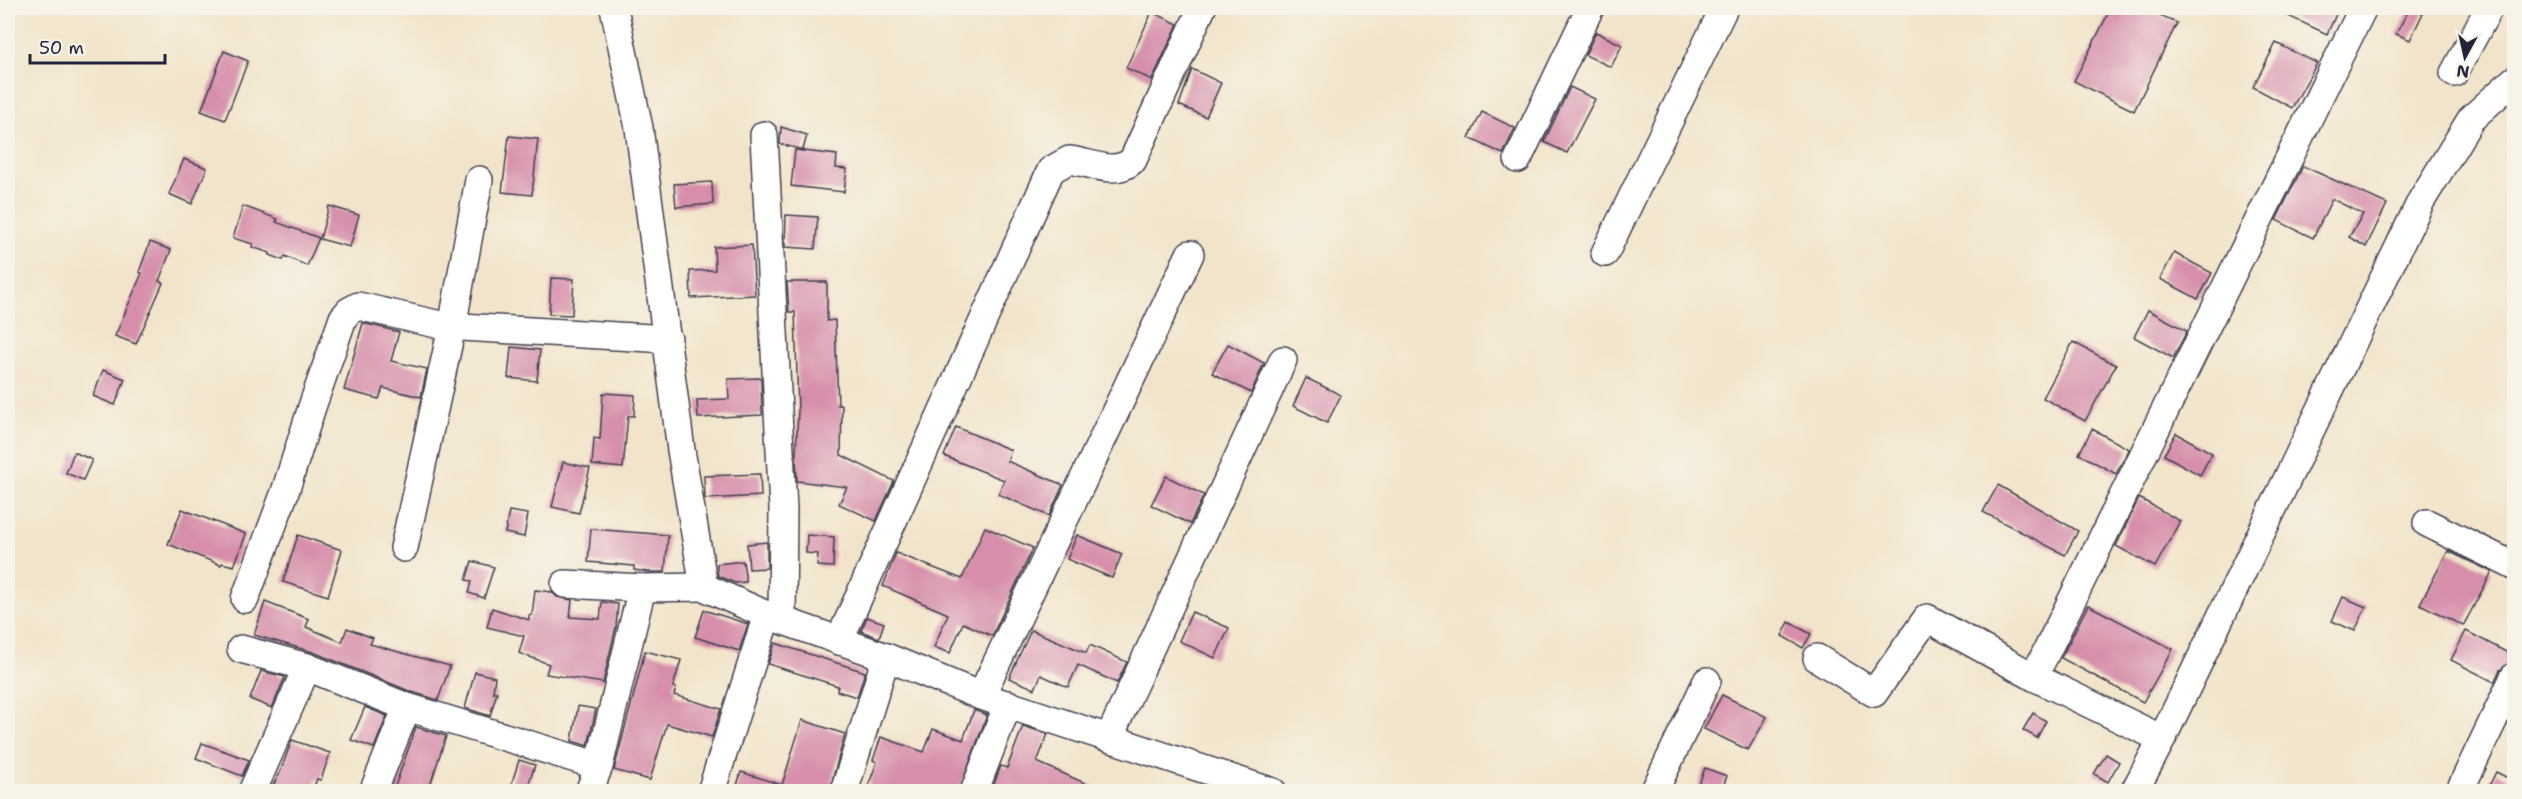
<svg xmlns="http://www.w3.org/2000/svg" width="2522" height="799" font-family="'Shantell Sans',sans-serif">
  <rect width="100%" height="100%" fill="#f7f3e8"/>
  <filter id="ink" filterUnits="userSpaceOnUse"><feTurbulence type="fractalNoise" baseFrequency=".0167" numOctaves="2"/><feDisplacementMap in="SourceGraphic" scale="12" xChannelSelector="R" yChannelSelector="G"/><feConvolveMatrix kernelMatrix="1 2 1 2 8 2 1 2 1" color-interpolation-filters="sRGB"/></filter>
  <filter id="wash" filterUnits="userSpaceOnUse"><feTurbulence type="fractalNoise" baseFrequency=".008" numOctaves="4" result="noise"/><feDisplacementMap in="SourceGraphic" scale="24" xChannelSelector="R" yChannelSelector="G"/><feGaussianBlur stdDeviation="1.35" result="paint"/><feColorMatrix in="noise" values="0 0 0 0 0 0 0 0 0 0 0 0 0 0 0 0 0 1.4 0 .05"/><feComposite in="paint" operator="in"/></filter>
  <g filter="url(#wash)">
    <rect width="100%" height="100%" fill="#f2e4ca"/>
    <g id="blocks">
      <g fill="#d68eaa">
        <path d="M2111,8H2145L2177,23L2134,111L2074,81Z"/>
        <path d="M2271,8H2339L2327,34Z"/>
        <path d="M2410,8L2423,13L2410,40L2396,34Z"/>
        <path d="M1152,12L1178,24L1152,80L1126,68Z"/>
        <path d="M1596,32L1622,45L1611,67L1585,55Z"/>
        <path d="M2276,43L2317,63L2292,108L2253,87Z"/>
        <path d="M224,51L248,61L225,120L201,111Z"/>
        <path d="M1192,69L1221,83L1206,117L1179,105Z"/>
        <path d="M1570,87L1595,99L1567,153L1544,142Z"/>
        <path d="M1482,112L1515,128L1503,154L1469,138Z"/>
        <path d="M781,127L807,135L803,150L780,144Z"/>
        <path d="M509,136L538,139L532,195L502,192Z"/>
        <path d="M795,150L837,155L836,168L847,169L844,192L791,186Z"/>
        <path d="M184,159L207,168L192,204L169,194Z"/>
        <path d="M2303,166L2387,204L2366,247L2349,237L2363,214L2332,199L2313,238L2276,220Z"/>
        <path d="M712,182L713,204L676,207L674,184Z"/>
        <path d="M243,206L278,219L276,222L319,238L307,266L285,256L283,260L270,255V253L252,247L253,244L233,238Z"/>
        <path d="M329,206L359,215L350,247L320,239Z"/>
        <path d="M786,215L818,217L815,249L785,247Z"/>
        <path d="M150,242L171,250L159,281L163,283L136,344L115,336L142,273L139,272Z"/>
        <path d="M752,245L755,295L691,298L690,271L715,270L714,247Z"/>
        <path d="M2174,253L2212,273L2198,299L2160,279Z"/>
        <path d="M551,278L574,279L572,315L549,314Z"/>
        <path d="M787,282H827V321L835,320L838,405H842L841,455L894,481L876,521L839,504L847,487L797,481L796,454L798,410L795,312H789Z"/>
        <path d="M2148,310L2187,331L2173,358L2134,337Z"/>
        <path d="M363,323L399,332L391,361L427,369L421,397L383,388L379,399L344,390Z"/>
        <path d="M2073,342L2116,365L2085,421L2043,398Z"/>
        <path d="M1228,344L1264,363L1251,393L1212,373Z"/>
        <path d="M511,347L540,350L537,381L508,378Z"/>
        <path d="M103,370L125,379L115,405L93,396Z"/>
        <path d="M761,378L762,415L698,418L697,400L729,399L728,379Z"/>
        <path d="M1306,378L1341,395L1327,423L1293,406Z"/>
        <path d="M603,393L635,395L634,416H628L623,468L592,465L594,438L600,439Z"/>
        <path d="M956,427L1011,450L1007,461L1063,485L1049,516L998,494L1004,480L944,456Z"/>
        <path d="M2092,429L2129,449L2116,474L2079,454Z"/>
        <path d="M2176,433L2212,453L2200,475L2164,455Z"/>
        <path d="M74,452L92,460L83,480L66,473Z"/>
        <path d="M563,462L590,468L579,513L552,507Z"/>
        <path d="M760,474L761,496L705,499L704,476Z"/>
        <path d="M1166,476L1204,495L1190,524L1151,505Z"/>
        <path d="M1998,485L2078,531L2065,555L1983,512Z"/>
        <path d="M2139,498L2180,521L2155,567L2116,546Z"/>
        <path d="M182,509L246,534L234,566L222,563L221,565L168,544Z"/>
        <path d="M509,511L528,514L524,537L505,533Z"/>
        <path d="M985,527L1033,548L992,636L963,623L950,653L934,647L948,614L883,586L896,553L962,579Z"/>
        <path d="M591,529L668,535L665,572H649L634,570V566L588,562Z"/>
        <path d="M298,535L342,550L328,596L283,582Z"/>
        <path d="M807,535L834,537L833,567L817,566L818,554L806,553Z"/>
        <path d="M1077,535L1122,554L1112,578L1067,559Z"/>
        <path d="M767,542V568L749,569L747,544Z"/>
        <path d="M2448,551L2492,572L2463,626L2420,604Z"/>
        <path d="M472,561L494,567L484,598L469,593L472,581L466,580Z"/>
        <path d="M743,561L746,582L735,583L718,576L717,564Z"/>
        <path d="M535,590L552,592L557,597L572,600L570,617L600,619L602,602L618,604L616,627L603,683L546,674L549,664L519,653L524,636L487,627L492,608L529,620V615H532Z"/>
        <path d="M2343,597L2366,607L2355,631L2332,621Z"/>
        <path d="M265,602L309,619L306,627L342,642L347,628L373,638L370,644L450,666L438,700L412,692L313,652L254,635Z"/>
        <path d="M2088,605L2173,649L2143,702L2061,658Z"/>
        <path d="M704,610L748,624L739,651L695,637Z"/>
        <path d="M1192,612L1229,628L1215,658L1179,641Z"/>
        <path d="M867,617L884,623L879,638L861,631Z"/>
        <path d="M1789,622L1811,634L1803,648L1782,636Z"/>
        <path d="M1031,630L1086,653L1090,645L1127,662L1117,683L1078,665L1068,687L1041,675L1035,689L1009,678Z"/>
        <path d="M2466,631L2514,656L2512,662L2500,670L2494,682L2451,660Z"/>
        <path d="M775,643L865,672L857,697L837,691L838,686L768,664Z"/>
        <path d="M645,651L681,660L673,687L676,688L674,695L721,709L712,737L667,724L650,780L614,770Z"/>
        <path d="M261,671L285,677L272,708L250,699Z"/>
        <path d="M475,672L495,677L493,692H497L490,716L465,708Z"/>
        <path d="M1722,695L1767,717L1748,750L1704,729Z"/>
        <path d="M578,706L596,709L588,746L572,741Z"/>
        <path d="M365,707L387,716L374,748L351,740Z"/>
        <path d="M974,710L987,715L959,792H866L877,762L873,760L881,737L924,752L933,729L963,740Z"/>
        <path d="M2033,713L2046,721L2037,738L2023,730Z"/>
        <path d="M802,720L845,734L829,792H735L741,772L782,785Z"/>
        <path d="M1023,726L1048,734L1037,762L1105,792H991L1001,766L1007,768Z"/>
        <path d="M416,727L446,736L428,792H393Z"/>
        <path d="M292,740L330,753L321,780L317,779L312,792H269L279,775Z"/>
        <path d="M202,743L249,760L242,776L196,758Z"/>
        <path d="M2106,754L2119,762L2108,782L2094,774Z"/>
        <path d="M519,760L535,765L526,792H509Z"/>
        <path d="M1705,768L1727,776L1721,792H1696Z"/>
        <path d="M2496,772L2514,781V792H2486Z"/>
      </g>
    </g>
  </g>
  <g filter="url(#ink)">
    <use href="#blocks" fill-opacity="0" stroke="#413f50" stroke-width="1.5"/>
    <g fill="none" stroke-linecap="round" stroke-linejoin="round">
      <defs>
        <g id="minor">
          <path d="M614,8L639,128L681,450L704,587L767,615L886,657L981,696L1273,792"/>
          <path d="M2454,73L2489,8"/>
          <path d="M764,135L783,509L782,620"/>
          <path d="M1518,159L1590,8"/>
          <path d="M1605,253L1724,8"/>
          <path d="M2427,523L2514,566"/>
          <path d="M404,548L452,327L479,180"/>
          <path d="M565,584L642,588"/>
          <path d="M245,599L285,492L312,407L343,318L349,311L358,306L445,326L668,339"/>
          <path d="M839,641L1051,170L1069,160C1091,162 1115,177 1133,160L1202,8"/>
          <path d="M241,649L307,667L407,707L599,766L642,588L704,587"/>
          <path d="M1817,658L1874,693L1927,618L2034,677L2162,739"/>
          <path d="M2034,677L2363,8"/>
          <path d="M981,696L1190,254"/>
          <path d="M1109,738L1283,360"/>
          <path d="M252,792L307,667"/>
          <path d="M373,792L407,707"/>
          <path d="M589,792L599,766"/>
          <path d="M711,792L767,615"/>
          <path d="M844,792L886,657"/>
          <path d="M974,792L1008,704"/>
          <path d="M1654,792L1707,681"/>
          <path d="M2134,792L2162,739L2421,201L2471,119L2514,80"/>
          <path d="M2459,792L2514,677"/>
        </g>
      </defs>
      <use href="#minor" stroke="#413f50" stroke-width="30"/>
      <use href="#minor" stroke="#fff" stroke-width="27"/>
    </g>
  </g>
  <rect width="2522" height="799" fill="none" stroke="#f7f3e8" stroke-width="30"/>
  <g transform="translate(2465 57) rotate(188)" stroke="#f7f3e8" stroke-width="4.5" paint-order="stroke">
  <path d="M0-4.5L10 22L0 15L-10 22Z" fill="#22223b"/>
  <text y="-9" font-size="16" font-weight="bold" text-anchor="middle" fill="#22223b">N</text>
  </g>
  <path d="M30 54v9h135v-9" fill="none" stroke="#22223b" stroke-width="3"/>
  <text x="39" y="54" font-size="18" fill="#22223b" stroke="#f7f3e8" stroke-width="4.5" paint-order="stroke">50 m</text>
</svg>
